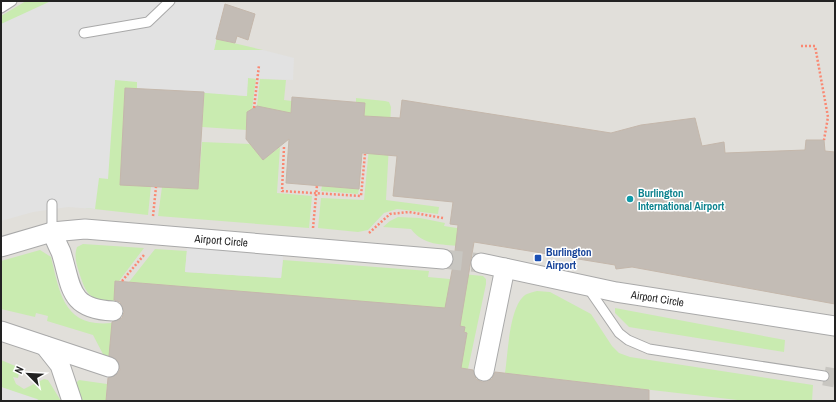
<svg xmlns="http://www.w3.org/2000/svg" width="836" height="402" font-family="'Archivo Narrow',sans-serif">
  <rect width="100%" height="100%" fill="#f2efe9"/>
  <rect fill="#e1dfda" x="1" y="1" width="834" height="400"/>
  <g fill="#c9ebb0">
    <path d="M26,1H52L1,26V16Z"/>
    <path d="M216,39L263,50H214Z"/>
    <path d="M137,70V88H125L120,184L151,186L148,215L85,208L99,178H104L115,80Z"/>
    <path d="M248,78L256,79L252,109L247,130L202,127L204,92L246,96Z"/>
    <path d="M260,79L286,80L284,100L292,101L289,133L257,106Z"/>
    <path d="M356,98L385,101L389,102L391,107L386,200L439,207L438,214L397,209L384,213L368,230L358,232L318,228L321,198L364,200L372,116H364L365,104L356,102Z"/>
    <path d="M202,142L250,144L263,160L280,147L277,193L312,196L309,228L158,216L162,187L198,189Z"/>
    <path d="M322,186L359,189L358,194L321,191Z"/>
    <path d="M398,217L420,218L445,223L444,226L463,229L460,246C441,244 424,246 411,229L383,227L390,221Z"/>
    <path d="M83,244L144,248L119,281H115L114,301C89,301 86,294 79,272C76,263 74,256 77,247Z"/>
    <path d="M155,249L187,251L185,272L281,278L283,260L429,271L428,277L461,280L462,274L483,276L486,279V284L468,369L449,367L461,366L467,333L452,325L433,307L129,282Z"/>
    <path d="M40,250L51,257C60,294 64,328 112,323L109,357L103,354L93,335L47,321L48,316L36,313L35,317L1,309V261Z"/>
    <path d="M537,291L550,292L591,314L612,346L619,353L630,357L813,385L812,401H746L505,373C508,354 509,307 525,295C528,293 533,292 537,291Z"/>
    <path d="M615,308L785,340L784,352L629,327L615,313Z"/>
    <path d="M1,360L20,368L18,378L13,377L16,384L24,389L44,379L48,380L61,401H40L1,387Z"/>
    <path d="M79,380L107,384L106,401H81L76,383Z"/>
  </g>
  <g fill="#e2e2e2">
    <path d="M51,1H221L225,4L214,50H263L294,58L293,80L248,78L247,96L137,88V82L115,80L108,179L99,178L95,209L68,207L33,212L1,221V24Z"/>
    <path d="M188,237L284,246L281,278L185,272Z"/>
    <path d="M1,387L37,399L40,401H1Z"/>
  </g>
  <g fill="#c3bcb5" stroke="#c4b7ab">
    <path d="M225,4L255,14L248,40L237,36L235,43L216,39Z"/>
    <path d="M125,88L204,92L198,189L120,185Z"/>
    <path d="M292,97L365,103L364,116L400,118L402,100L611,133L641,125L695,118L702,146L724,142L725,153L805,150L806,140H824L825,151L835,152V304L632,267L616,269L615,265L474,242L460,326L465,327L464,332L467,333L461,368L473,370L476,379L482,382L492,379L495,372L649,390V401H106L108,378L116,375L120,370L117,360L109,356L112,322L122,318L124,312L120,302L114,300L115,281L445,308L454,260L458,225L450,224L453,202L393,196L397,156L362,153L359,189L286,183L289,139L263,160L246,139L247,112L257,106L291,113Z"/>
  </g>
  <g fill="none" stroke-linecap="round" stroke-linejoin="round">
    <g stroke="#c8c6c1" stroke-width="19" stroke-dasharray="19 10" stroke-linecap="butt">
      <path d="M443,259L481,263"/>
      <path d="M824,376L835,378"/>
    </g>
    <defs>
      <g id="service">
        <path d="M1,8L12,1"/>
        <path d="M84,33L148,22L170,1"/>
        <path d="M52,204V232"/>
        <path d="M588,288L619,333L628,340L649,349L824,376"/>
      </g>
      <g id="minor">
        <path d="M52,232C55,239 58,246 61,252C72,287 68,309 113,311"/>
        <path id="s1" d="M1,247L52,232L85,229L443,259"/>
        <path id="s2" d="M481,263L616,292L835,326"/>
        <path d="M1,331L109,367"/>
        <path d="M45,346L60,365L72,401"/>
        <path d="M484,371L505,268"/>
      </g>
    </defs>
    <use href="#service" stroke="#a9a9a9" stroke-width="11"/>
    <use href="#minor" stroke="#a9a9a9" stroke-width="21"/>
    <g stroke="#fa8872" stroke-width="2.5" stroke-dasharray="2 2" stroke-linecap="butt">
      <path d="M801,46H815L828,117L824,140"/>
      <path d="M254,108L259,65"/>
      <path d="M284,147L282,191L361,196L365,154"/>
      <path d="M153,216L156,187"/>
      <path d="M313,228L317,185"/>
      <path d="M369,233L390,214L409,212L443,218"/>
      <path d="M122,281L144,255"/>
    </g>
    <use href="#service" stroke="#fff" stroke-width="9"/>
    <use href="#minor" stroke="#fff" stroke-width="19"/>
  </g>
  <circle fill="#0f9aa8" stroke="#fff" stroke-width="1.5" cx="630" cy="199" r="4"/>
  <rect fill="#1a4fb4" stroke="#fff" stroke-width="1.5" x="534" y="254" width="8" height="8" rx="2"/>
  <g text-anchor="middle" stroke-width="3" stroke-linejoin="round" paint-order="stroke">
    <g font-size="11" font-weight="bold" fill="#0d838f" stroke="#fff" text-anchor="start">
      <text x="638" y="197">Burlington<tspan x="638" dy="13">International Airport</tspan></text>
    </g>
    <g font-size="11" fill="#222" stroke="#fff">
      <text dy="4" stroke="none"><textPath href="#s1" startOffset="223">Airport Circle</textPath></text>
      <text dy="4" stroke="none"><textPath href="#s2" startOffset="180">Airport Circle</textPath></text>
    </g>
    <g font-size="11" font-weight="bold" fill="#164399" stroke="#fff" text-anchor="start">
      <text x="546" y="256">Burlington<tspan x="546" dy="13">Airport</tspan></text>
    </g>
  </g>
  <rect width="836" height="402" fill="none" stroke="#222222" stroke-width="4"/>
  <g transform="translate(28 374) rotate(294)" stroke="#ffffff" stroke-width="3" paint-order="stroke">
  <path d="M0-3L7 15L0 10L-7 15Z" fill="#222222"/>
  <text y="-6" font-size="11" font-weight="bold" text-anchor="middle" fill="#222222">N</text>
  </g>
</svg>
